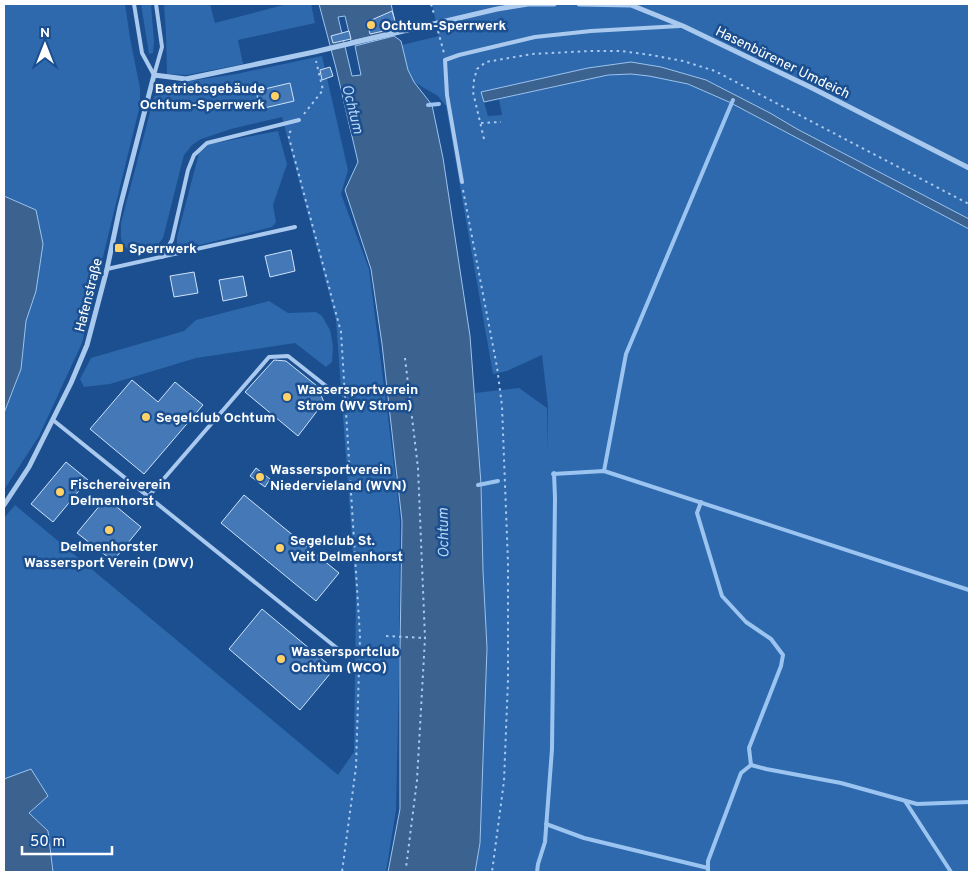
<svg xmlns="http://www.w3.org/2000/svg" width="973" height="876" font-family="Overpass,sans-serif">
  <rect width="100%" height="100%" fill="#1b4f8f"/>
  <g fill="#2e69ad">
    <path d="M4,4H125L130,38L140,88V105L82,343L39,436L4,490V413L21,369L26,321L36,291V210L4,196Z"/>
    <path d="M141,4H151L154,41L153,53L149,54Z"/>
    <path d="M164,4H210L215,23L287,4H311L315,23L238,40L243,64L187,75L167,74L166,34Z"/>
    <path d="M432,4H969V219L797,129L770,113L706,80L661,67L631,62L588,68L481,92L488,116L502,115L499,99L608,75L631,74L649,76L688,84L729,102L969,229V872H475L480,843L487,648L483,571L481,484L475,393L519,388L547,408L548,452V406L542,355L507,371L493,374L446,106L438,96L414,82L408,70L402,45L439,36Z"/>
    <path d="M322,56L348,170L341,194L369,269L396,481L400,521L399,673L396,810L386,872H53L48,831L29,813L48,796L31,770L4,779V518L15,505L338,775L354,752L356,594L336,320L282,117L231,129L201,139L192,145L184,155L163,238L154,250L145,254L135,253L124,246L121,238V223L154,97L163,87L176,83L236,74Z"/>
    <path d="M278,131L287,164L273,205L276,222L272,227L187,248L177,245V237L199,153L210,144Z"/>
    <path d="M269,301L288,313L316,312L322,316L330,330L333,346L332,362L326,367L295,343L196,358L110,384L84,387L80,379L91,358L184,331L196,320Z"/>
  </g>
  <g fill="#3c6290" stroke="#9cc4f0">
    <path d="M319,4H391L397,30L351,41L345,16L338,17L352,76L361,75L355,46L394,36L401,41L408,70L414,82L432,105L443,158L470,336L481,484L483,571L487,648L480,843L475,872H388L400,809V650L402,521L382,344L371,269L345,190L358,162L336,68Z"/>
    <path d="M631,62L661,67L706,80L770,113L797,129L969,219V229L729,102L688,84L649,76L631,74L608,75L484,102L481,92L588,68Z"/>
    <path d="M4,196L36,210L43,244L36,291L26,321L21,369L4,413Z"/>
    <path d="M31,769L48,796L29,813L48,831L53,872H4V779Z"/>
  </g>
  <g fill="none" stroke-linecap="round" stroke-linejoin="round">
    <g stroke="#9cc4f0" stroke-width="4">
      <path d="M428,105L439,104"/>
      <path d="M604,471L626,354L733,100"/>
      <path d="M553,474L604,471L969,590"/>
      <path d="M478,485L498,481"/>
      <path d="M701,502L697,513L722,596L746,622L771,639L783,655L781,666L749,748L751,765"/>
      <path d="M905,801L951,872"/>
      <path d="M546,824L584,838L708,868"/>
      <path d="M537,872L538,864L545,842L552,749L555,498L554,473"/>
      <path d="M708,872V861L741,773L751,765L766,769L841,783L917,804L969,802"/>
    </g>
  </g>
  <g fill="#4478b7" stroke="#cfe3fa">
    <path d="M392,11L397,28L370,34L367,22Z"/>
    <path d="M349,31L351,39L333,43L331,36Z"/>
    <path d="M330,67L333,76L322,80L320,70Z"/>
    <path d="M290,83L294,101L260,109L256,91Z"/>
    <path d="M291,250L295,271L270,277L265,256Z"/>
    <path d="M194,272L198,293L174,297L170,276Z"/>
    <path d="M243,276L247,296L223,301L219,280Z"/>
    <path d="M274,360L286,361L317,386L324,402L298,436L245,392Z"/>
    <path d="M132,380L158,402L175,382L203,405L144,474L90,429Z"/>
    <path d="M66,462L88,480L53,522L31,504Z"/>
    <path d="M256,468L270,479L265,487L250,476Z"/>
    <path d="M244,495L339,573L316,601L221,523Z"/>
    <path d="M106,498L141,527L113,561L77,533Z"/>
    <path d="M262,609L334,669L300,710L229,649Z"/>
  </g>
  <g fill="none" stroke-linecap="round" stroke-linejoin="round">
    <g stroke="#a9c9ee" stroke-width="2" stroke-dasharray="2.5 4" stroke-linecap="butt">
      <path d="M431,4L434,14"/>
      <path d="M438,31L444,53"/>
      <path d="M304,114L323,90L316,61"/>
      <path d="M481,123L501,122"/>
      <path d="M291,131L288,134L341,332L360,636L356,767L342,872"/>
      <path d="M484,139L473,92L474,80L477,69L486,62L532,54L590,51H621L651,55L683,61L715,71L969,204"/>
      <path d="M463,190L497,367L502,406L508,563V680L504,781L492,872"/>
      <path d="M405,358L418,468L425,638L417,780L406,868"/>
      <path d="M386,636L425,638"/>
      <path d="M350,654L360,656"/>
    </g>
    <g stroke="#a9c9ee" stroke-width="4">
      <path d="M134,4L142,53L154,75"/>
      <path d="M154,75L162,47L156,4"/>
      <path d="M462,182L447,95L445,60L459,55L535,37L591,31L680,26"/>
      <path d="M162,257L172,240L188,170L194,155L207,143L299,120"/>
      <path d="M107,269L295,227"/>
      <path d="M53,420L343,653"/>
      <path d="M148,497L269,357L288,356L326,386"/>
    </g>
    <g stroke="#a9c9ee" stroke-width="5">
      <path d="M579,4L631,5L683,26L810,87L969,168"/>
      <path d="M4,505L29,467L71,383L87,345L107,269L120,207L154,75L186,79L314,52L497,9L528,4H554"/>
    </g>
  </g>
  <g fill="#ffd166" stroke="#1b4f8f" stroke-width="2">
    <circle cx="371" cy="25" r="5"/>
    <circle cx="275" cy="96" r="5"/>
    <rect x="114" y="243" width="10" height="10" rx="2.5"/>
    <circle cx="287" cy="397" r="5"/>
    <circle cx="146" cy="417" r="5"/>
    <circle cx="260" cy="477" r="5"/>
    <circle cx="60" cy="492" r="5"/>
    <circle cx="109" cy="530" r="5"/>
    <circle cx="280" cy="548" r="5"/>
    <circle cx="281" cy="659" r="5"/>
  </g>
  <g text-anchor="middle" stroke-width="5" stroke-linejoin="round" paint-order="stroke">
    <g font-size="14" font-weight="bold" fill="#fff" stroke="#1b4f8f" text-anchor="start">
      <text x="381" y="30">Ochtum-Sperrwerk</text>
      <text x="265" y="93" text-anchor="end">Betriebsgebäude<tspan x="265" dy="16">Ochtum-Sperrwerk</tspan></text>
      <text x="129" y="253">Sperrwerk</text>
      <text x="297" y="394">Wassersportverein<tspan x="297" dy="16">Strom (WV Strom)</tspan></text>
      <text x="156" y="422">Segelclub Ochtum</text>
      <text x="270" y="474">Wassersportverein<tspan x="270" dy="16">Niedervieland (WVN)</tspan></text>
      <text x="70" y="489">Fischereiverein<tspan x="70" dy="16">Delmenhorst</tspan></text>
      <text x="290" y="545">Segelclub St.<tspan x="290" dy="16">Veit Delmenhorst</tspan></text>
      <text x="109" y="551" text-anchor="middle">Delmenhorster<tspan x="109" dy="16">Wassersport Verein (DWV)</tspan></text>
      <text x="291" y="656">Wassersportclub<tspan x="291" dy="16">Ochtum (WCO)</tspan></text>
    </g>
    <g font-size="14" fill="#fff" stroke="#1b4f8f">
      <text transform="translate(783 62) rotate(26)" y="5">Hasenbürener Umdeich</text>
      <text transform="translate(88 295) rotate(-76)" y="5">Hafenstraße</text>
    </g>
    <g font-size="15" font-style="italic" fill="#b5d3f5" stroke="#1b4f8f">
      <text transform="translate(353 109) rotate(76)" y="5">Ochtum</text>
      <text transform="translate(443 533) rotate(-91)" y="5">Ochtum</text>
    </g>
  </g>
  <rect width="973" height="876" fill="none" stroke="#ffffff" stroke-width="10"/>
  <g transform="translate(45 45)" stroke="#1b4f8f" stroke-width="4" paint-order="stroke">
  <path d="M0-4L9 19L0 12L-9 19Z" fill="#ffffff"/>
  <text y="-8" font-size="14" font-weight="bold" text-anchor="middle" fill="#ffffff">N</text>
  </g>
  <path d="M22 846v8h90v-8" fill="none" stroke="#ffffff" stroke-width="2.5"/>
  <text x="30" y="846" font-size="15" fill="#ffffff" stroke="#1b4f8f" stroke-width="4" paint-order="stroke">50 m</text>
</svg>
